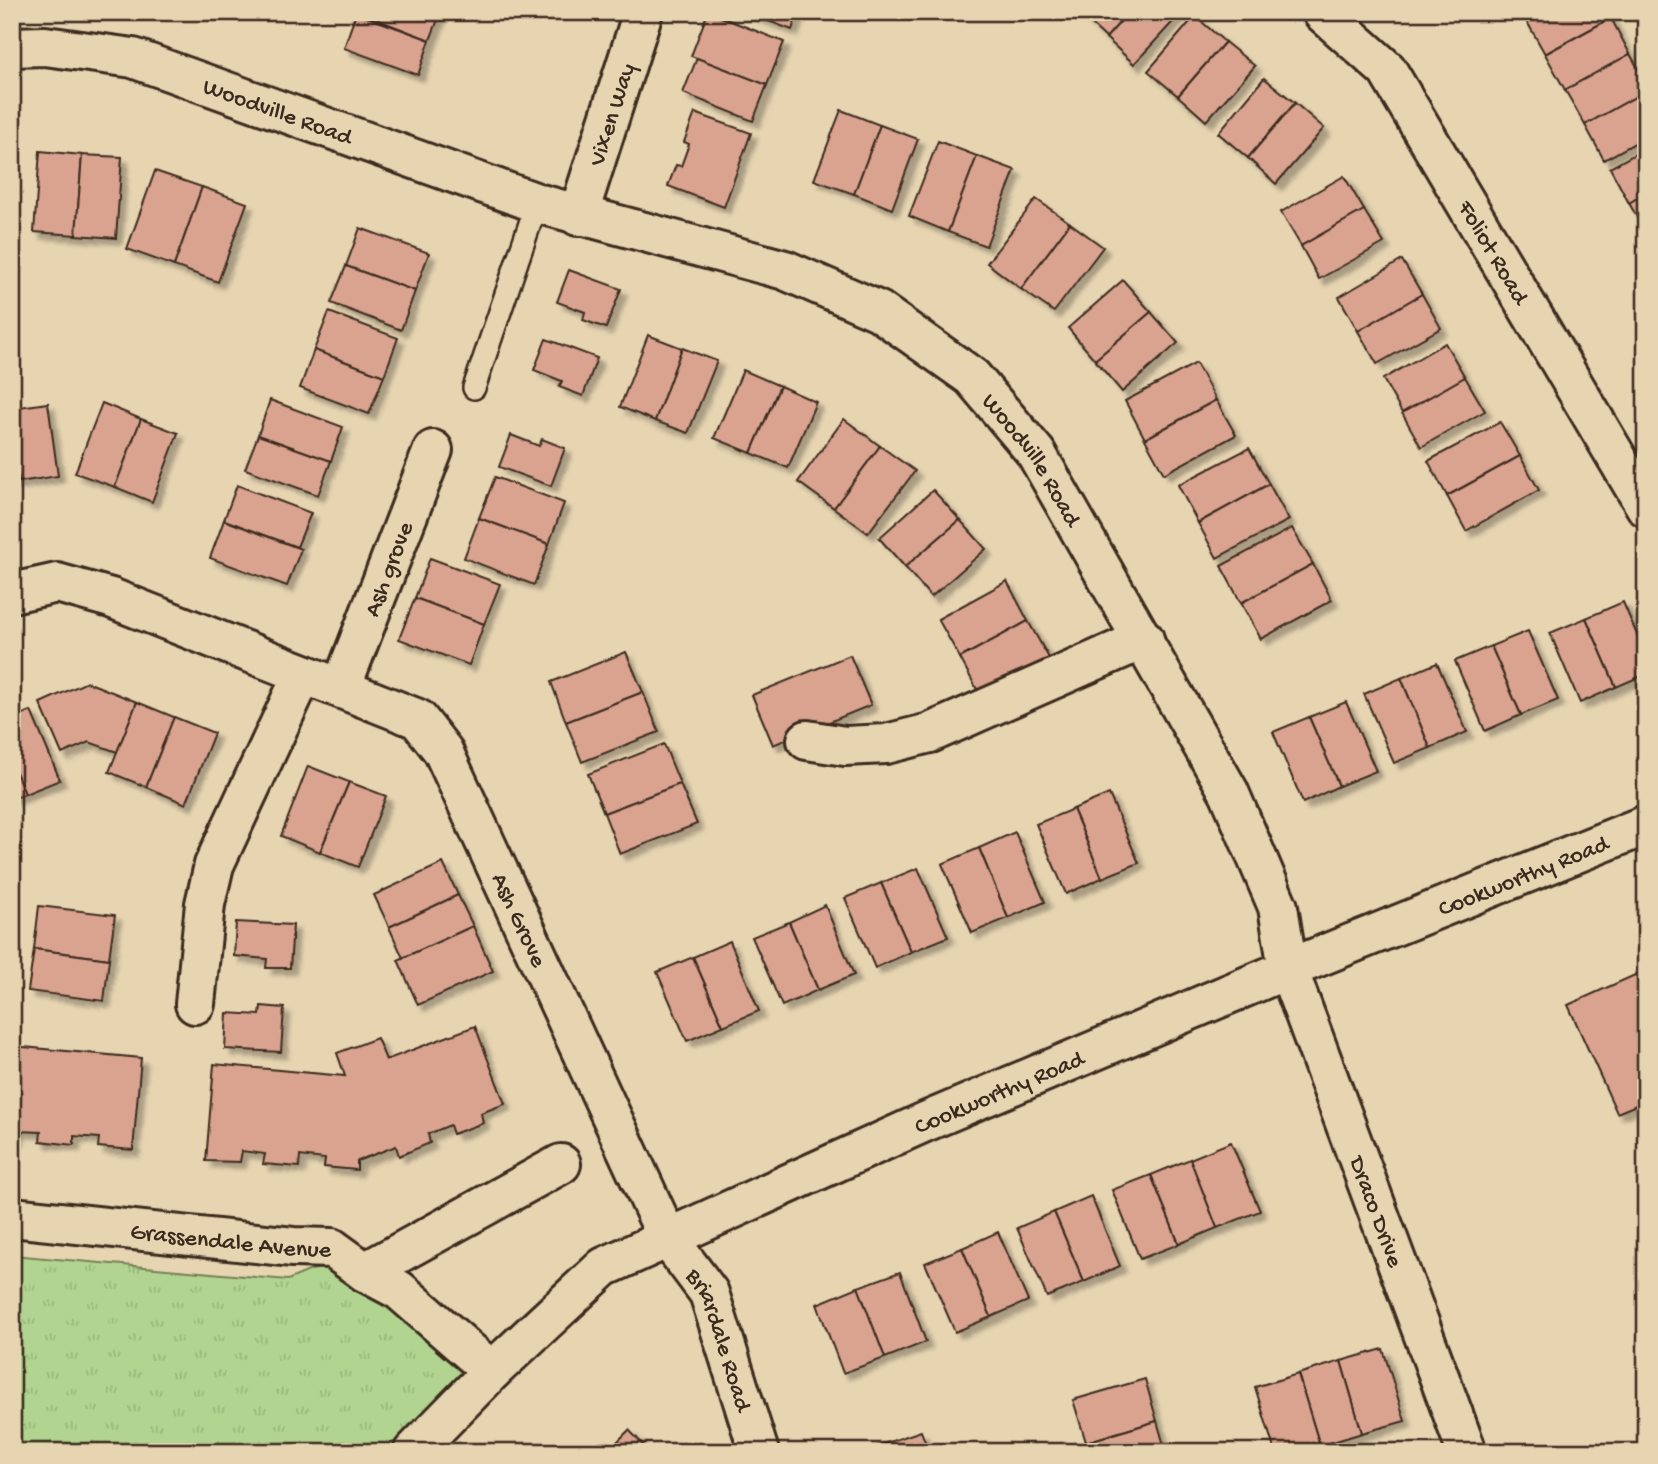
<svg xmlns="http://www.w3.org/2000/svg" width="1658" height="1464" font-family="'Gochi Hand',sans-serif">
  <defs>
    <pattern id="grass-tufts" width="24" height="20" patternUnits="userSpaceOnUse" patternTransform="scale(1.75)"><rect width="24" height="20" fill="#b1d590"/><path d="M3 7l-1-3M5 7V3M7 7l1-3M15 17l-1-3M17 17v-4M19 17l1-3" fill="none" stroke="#99b77c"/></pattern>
    <filter id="shadow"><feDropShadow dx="6" dy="6" stdDeviation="2" flood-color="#0004"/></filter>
  </defs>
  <rect width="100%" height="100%" fill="#e7d5b2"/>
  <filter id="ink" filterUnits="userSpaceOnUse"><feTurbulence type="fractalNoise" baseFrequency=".0143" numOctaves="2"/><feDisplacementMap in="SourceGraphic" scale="14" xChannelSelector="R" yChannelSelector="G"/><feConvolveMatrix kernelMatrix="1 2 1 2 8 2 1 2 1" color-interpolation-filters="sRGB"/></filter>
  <g filter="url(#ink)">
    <path fill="url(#grass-tufts)" stroke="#768057" stroke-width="2" d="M12,1255L288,1280L311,1270L344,1265L475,1378L402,1452H12Z"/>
    <g fill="#d9a390" stroke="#3b2a1e" stroke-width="2" filter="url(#shadow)">
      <path d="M357,12H441L430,40Z"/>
      <path d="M708,12L784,42L767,85L691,56Z"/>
      <path d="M745,12H798L792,30Z"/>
      <path d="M1078,12H1129L1106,38Z"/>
      <path d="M1129,12H1182L1134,64L1106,38Z"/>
      <path d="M1539,12H1607L1611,18L1545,54L1526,20Z"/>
      <path d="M356,13L430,40L418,75L344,48Z"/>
      <path d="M1195,16L1225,42L1178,96L1148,71Z"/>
      <path d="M1611,18L1630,54L1565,90L1545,54Z"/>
      <path d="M1225,42L1255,66L1206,121L1178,96Z"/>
      <path d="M1630,54L1646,82V91L1585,125L1565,90Z"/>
      <path d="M697,58L767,85L753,121L683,93Z"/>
      <path d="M1264,78L1295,103L1248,158L1218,133Z"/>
      <path d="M1646,91V137L1604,160L1585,125Z"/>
      <path d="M1295,103L1324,128L1276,184L1248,158Z"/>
      <path d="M841,110L880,125L854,194L814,180Z"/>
      <path d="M695,113L751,133L724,207L668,186L676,165L681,166L689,144L684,142Z"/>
      <path d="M880,125L918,139L892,209L854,194Z"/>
      <path d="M938,141L977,156L948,232L909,216Z"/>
      <path d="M1646,148V193L1629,203L1610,168Z"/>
      <path d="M40,151L82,155L76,235L34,232Z"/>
      <path d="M82,155L122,157L116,238L76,235Z"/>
      <path d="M977,156L1015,170L986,246L948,232Z"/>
      <path d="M155,171L202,187L174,266L127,249Z"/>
      <path d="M1344,176L1364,210L1301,246L1281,212Z"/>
      <path d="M202,187L247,203L218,282L174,266Z"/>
      <path d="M1646,193V233L1629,203Z"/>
      <path d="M1036,199L1070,223L1021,289L987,263Z"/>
      <path d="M1364,210L1384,243L1319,279L1301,246Z"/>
      <path d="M1070,223L1103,247L1054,312L1021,289Z"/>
      <path d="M360,228L429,253L415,291L346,266Z"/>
      <path d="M1402,260L1422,294L1358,331L1339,297Z"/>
      <path d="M346,266L415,291L401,330L331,303Z"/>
      <path d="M569,270L621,289L606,328L583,320L585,312L557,302Z"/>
      <path d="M1123,280L1151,312L1095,360L1068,328Z"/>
      <path d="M1422,294L1441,328L1377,364L1358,331Z"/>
      <path d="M329,312L398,338L384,376L314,350Z"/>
      <path d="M1151,312L1178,343L1122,392L1095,360Z"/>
      <path d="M648,335L682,348L655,421L620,407Z"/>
      <path d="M546,339L597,358L583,396L559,387L562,381L534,370Z"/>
      <path d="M1445,343L1465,377L1402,413L1383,379Z"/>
      <path d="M682,348L717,361L688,433L655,421Z"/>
      <path d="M314,350L384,376L369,414L300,388Z"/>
      <path d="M1196,363L1216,400L1145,439L1125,401Z"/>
      <path d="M743,370L780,386L751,453L714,438Z"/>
      <path d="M1465,377L1485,411L1421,447L1402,413Z"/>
      <path d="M780,386L816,402L788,468L751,453Z"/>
      <path d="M270,400L343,427L331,461L258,435Z"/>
      <path d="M1216,400L1236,435L1164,474L1145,439Z"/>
      <path d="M48,403L58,476L19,482L12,433V408Z"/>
      <path d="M102,403L141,419L115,487L75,473Z"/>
      <path d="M141,419L178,433L152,502L115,487Z"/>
      <path d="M844,419L880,446L834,508L798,482Z"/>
      <path d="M1500,422L1520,456L1447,496L1428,461Z"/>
      <path d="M12,433L19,482L12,483Z"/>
      <path d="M258,435L331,461L318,495L245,469Z"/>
      <path d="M511,435L539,446L542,439L565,448L551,486L499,467Z"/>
      <path d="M880,446L915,471L868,533L834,508Z"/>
      <path d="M1249,448L1269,484L1198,523L1178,485Z"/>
      <path d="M1520,456L1539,490L1466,531L1447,496Z"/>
      <path d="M495,477L564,503L549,544L479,518Z"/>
      <path d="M1269,484L1289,520L1217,558L1198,523Z"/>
      <path d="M237,485L311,513L297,547L224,520Z"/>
      <path d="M933,490L960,520L905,567L879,538Z"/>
      <path d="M479,518L549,544L534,585L464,558Z"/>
      <path d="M224,520L301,549L287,586L210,558Z"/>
      <path d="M960,520L986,549L931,597L905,567Z"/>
      <path d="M1292,528L1313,564L1241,603L1221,566Z"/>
      <path d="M430,558L500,584L484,624L415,598Z"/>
      <path d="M1313,564L1332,600L1261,639L1241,603Z"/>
      <path d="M1007,581L1028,621L960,658L938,619Z"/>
      <path d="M415,598L484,624L469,665L399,639Z"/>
      <path d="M1623,602L1646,656V674L1616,687L1586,618Z"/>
      <path d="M1586,618L1616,687L1580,703L1550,633Z"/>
      <path d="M1028,621L1049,658L980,695L960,658Z"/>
      <path d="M1528,631L1558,700L1521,715L1491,646Z"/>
      <path d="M1491,646L1521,715L1485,731L1455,661Z"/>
      <path d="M626,652L643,692L566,722L551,682Z"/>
      <path d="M850,655L871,705L773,745L752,695Z"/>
      <path d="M1437,663L1467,732L1430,748L1401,678Z"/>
      <path d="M1401,678L1430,748L1394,763L1364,694Z"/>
      <path d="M87,682L137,702L117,752L89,742L62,754L40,703Z"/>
      <path d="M643,692L659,732L582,762L566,722Z"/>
      <path d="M137,702L174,717L146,787L109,772Z"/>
      <path d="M1346,702L1376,771L1339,786L1309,717Z"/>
      <path d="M31,711L60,780L25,794L12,763V718Z"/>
      <path d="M174,717L214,733L186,804L146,787Z"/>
      <path d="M1309,717L1339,786L1303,803L1273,732Z"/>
      <path d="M664,744L680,784L604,813L588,774Z"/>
      <path d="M12,763L25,794L12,799Z"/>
      <path d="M308,766L349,782L320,852L281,836Z"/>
      <path d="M349,782L386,796L358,867L320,852Z"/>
      <path d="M680,784L697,824L620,854L604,813Z"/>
      <path d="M1109,794L1139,863L1102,878L1073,809Z"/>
      <path d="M1073,809L1102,878L1066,894L1036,824Z"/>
      <path d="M1015,832L1045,902L1008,918L979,848Z"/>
      <path d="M979,848L1008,918L972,933L942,864Z"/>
      <path d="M443,863L458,895L389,927L374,895Z"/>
      <path d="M918,868L948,937L911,952L881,883Z"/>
      <path d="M881,883L911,952L875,968L845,898Z"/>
      <path d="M458,895L473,926L403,958L389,927Z"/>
      <path d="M825,905L854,975L818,990L789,922Z"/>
      <path d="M39,906L115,915L109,959L34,949Z"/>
      <path d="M236,922L293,925L290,968H266L267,959L234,956Z"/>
      <path d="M789,922L818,990L782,1006L752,937Z"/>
      <path d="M473,926L493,971L418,1005L398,960Z"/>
      <path d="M730,941L759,1011L723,1026L693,957Z"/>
      <path d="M34,949L109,959L104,1001L28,991Z"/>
      <path d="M693,957L723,1026L687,1041L657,972Z"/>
      <path d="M1646,970V1101L1617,1113L1568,1005Z"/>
      <path d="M261,1006L284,1008L281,1052L225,1049L227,1013L260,1015Z"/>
      <path d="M475,1026L505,1104L481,1113L483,1123L453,1134L450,1125L428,1134L430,1143L399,1156L396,1146L357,1161V1170L324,1167L325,1159L300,1156L299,1167L263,1164L265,1154L242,1151L240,1162L206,1161L214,1064L345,1076L337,1053L377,1038L386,1060Z"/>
      <path d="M12,1046L141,1058L133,1150L98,1147L99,1138L74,1136V1145L40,1141L41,1132L18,1131L17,1140L12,1139Z"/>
      <path d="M1231,1142L1260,1211L1217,1228L1190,1159Z"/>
      <path d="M1190,1159L1217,1228L1179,1244L1151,1175Z"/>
      <path d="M1151,1175L1179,1244L1140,1259L1112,1190Z"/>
      <path d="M1091,1196L1120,1266L1084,1282L1054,1212Z"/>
      <path d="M1054,1212L1084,1282L1047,1297L1017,1228Z"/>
      <path d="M998,1232L1028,1301L991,1317L962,1248Z"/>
      <path d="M962,1248L991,1317L955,1332L925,1263Z"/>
      <path d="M900,1272L926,1342L885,1358L858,1287Z"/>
      <path d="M858,1287L885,1358L843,1373L817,1304Z"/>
      <path d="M1383,1349L1405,1421L1362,1433L1341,1361Z"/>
      <path d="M1341,1361L1362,1433L1320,1446L1298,1374Z"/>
      <path d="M1298,1374L1320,1446L1300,1452H1275L1255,1387Z"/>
      <path d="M1145,1379L1157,1421L1086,1442L1073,1400Z"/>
      <path d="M1157,1421L1166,1452H1089L1086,1442Z"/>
      <path d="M629,1430L650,1452H607Z"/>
      <path d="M921,1431L929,1452H860Z"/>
    </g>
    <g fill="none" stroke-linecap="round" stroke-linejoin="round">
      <defs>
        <path id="lane" d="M474,388L537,203"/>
        <g id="street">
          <path id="s1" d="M1322,12L1387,70L1646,507"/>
          <path id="s2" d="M12,47L45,46L133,58L537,203L785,270L879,311L972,377L1036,453L1229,792L1278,907L1288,969L1467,1452"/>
          <path id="s3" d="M578,216L643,12"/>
          <path id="s4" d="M12,593L57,583L111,598L418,719L443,751L667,1237L709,1293L759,1452"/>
          <path id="s5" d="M341,688L433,450"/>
          <path d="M807,740L845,746L886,744L930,733L1144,639"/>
          <path d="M195,1004L205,904L214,865L303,674"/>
          <path id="s6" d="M12,1217L293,1247L332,1248L365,1272L399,1290L492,1371"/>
          <path d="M365,1272L561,1164"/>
          <path id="s7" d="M413,1452L492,1371L604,1267L925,1122L1288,969L1646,825"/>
        </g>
      </defs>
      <use href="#lane" stroke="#3b2a1e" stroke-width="26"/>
      <use href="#street" stroke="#3b2a1e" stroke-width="44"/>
      <use href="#lane" stroke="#e7d5b2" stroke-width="21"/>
      <use href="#street" stroke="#e7d5b2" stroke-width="38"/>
    </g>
  </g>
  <g text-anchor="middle" stroke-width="5" stroke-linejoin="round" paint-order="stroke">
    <g font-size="24" fill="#3b2a1e" stroke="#e7d5b2">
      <text dy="8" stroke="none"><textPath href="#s2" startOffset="276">Woodville Road</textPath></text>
      <text dy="8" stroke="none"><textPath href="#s3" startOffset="107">Vixen Way</textPath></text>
      <text dy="8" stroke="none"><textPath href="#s1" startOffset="298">Foliot Road</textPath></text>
      <text dy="8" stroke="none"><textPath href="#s2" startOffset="1127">Woodville Road</textPath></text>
      <text dy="8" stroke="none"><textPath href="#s5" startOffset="128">Ash grove</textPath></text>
      <text dy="8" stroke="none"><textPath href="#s7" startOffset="1265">Cookworthy Road</textPath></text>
      <text dy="8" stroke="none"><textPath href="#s4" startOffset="658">Ash Grove</textPath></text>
      <text dy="8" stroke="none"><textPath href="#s7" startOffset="698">Cookworthy Road</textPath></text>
      <text dy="8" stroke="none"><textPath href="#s2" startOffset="1960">Draco Drive</textPath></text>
      <text dy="8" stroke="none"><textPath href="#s6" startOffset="220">Grassendale Avenue</textPath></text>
      <text dy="8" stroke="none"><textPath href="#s4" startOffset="1125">Briardale Road</textPath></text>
    </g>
  </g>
  <rect width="1658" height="1464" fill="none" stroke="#e7d5b2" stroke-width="42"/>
  <rect x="21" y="21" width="1616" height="1422" fill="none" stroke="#3b2a1e" stroke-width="2.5" filter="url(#ink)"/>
</svg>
